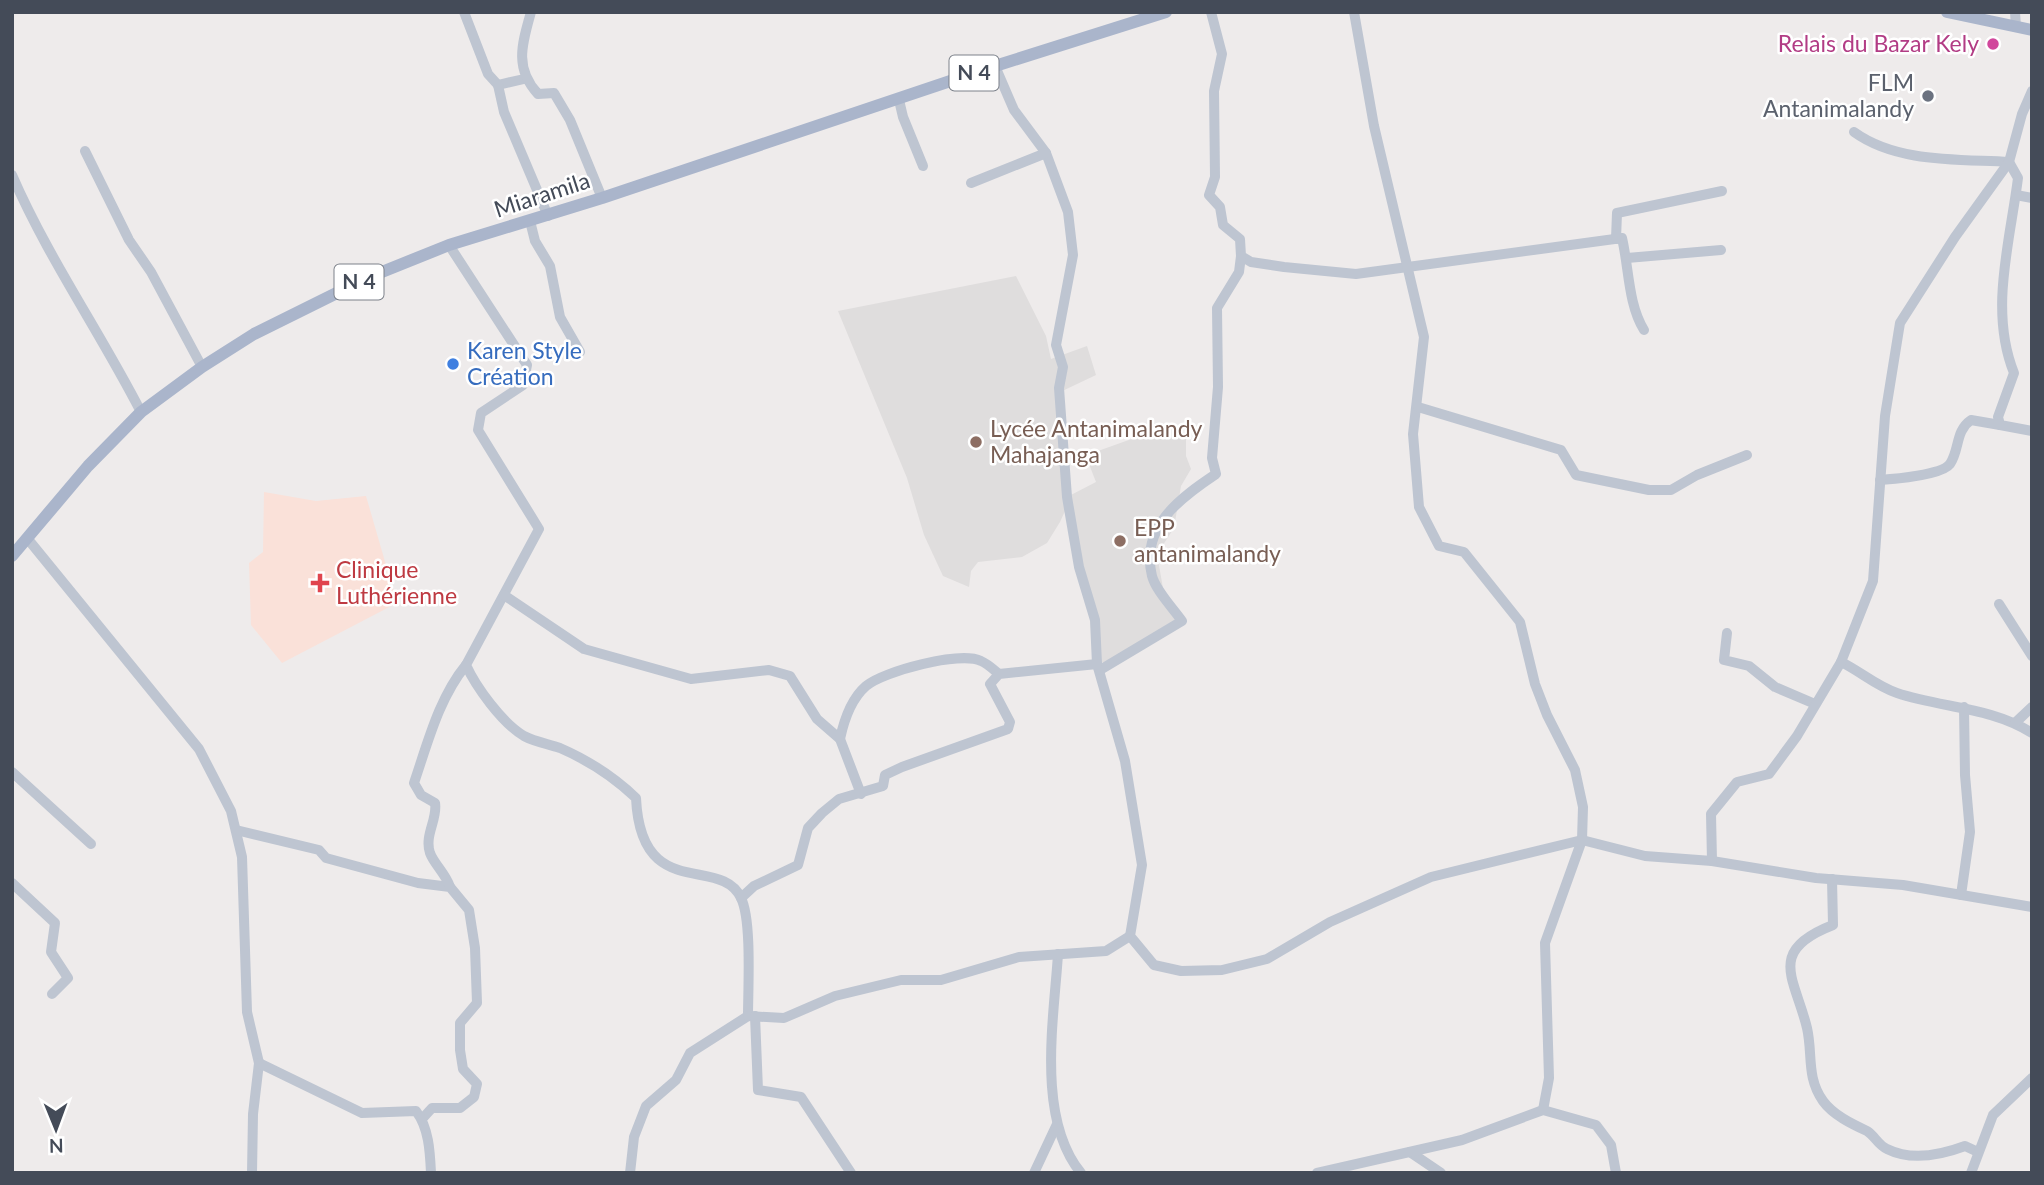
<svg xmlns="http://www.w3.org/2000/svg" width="2044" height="1185" font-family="Lato,sans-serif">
  <rect width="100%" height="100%" fill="#eeebeb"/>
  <g fill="#dfdddd">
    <path d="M1016,276L1046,336L1051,359L1087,346L1096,375L1056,394L1065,511L1060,522L1047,543L1022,557L978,562L971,571L969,587L943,576L924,535L907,478L838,311Z"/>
    <path d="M1165,427L1186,434V456L1191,469L1181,486L1174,528L1157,554L1164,594L1180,627L1132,654L1097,664L1095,620L1067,497L1096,482L1087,459L1098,451Z"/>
  </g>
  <path fill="#fae1d9" d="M264,492L316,501L366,496L397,603L282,663L251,625L249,563L263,552Z"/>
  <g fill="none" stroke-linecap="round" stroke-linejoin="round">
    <g stroke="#bec5d1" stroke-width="10">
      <path d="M464,12L488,74L498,85L524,79"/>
      <path d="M531,12C522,44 514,68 538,94L554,93L570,120L602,198"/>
      <path d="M1211,12L1222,54L1214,91L1215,177L1209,195L1220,207L1223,225L1240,239L1241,256L1251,262L1284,267L1356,274L1622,238C1629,268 1628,304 1644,330"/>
      <path d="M1354,12L1374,126L1424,337L1413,434L1419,507L1439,546L1464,552L1520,622L1535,684L1547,715L1575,770L1583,807L1582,840L1545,943L1549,1078L1543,1110"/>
      <path d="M2015,12L2016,27"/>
      <path d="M995,66L1014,110L1046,153L1068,212L1073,255L1056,345L1063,367L1059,388L1067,497L1079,567L1095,620L1097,664L1125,761L1142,865L1130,936L1154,965L1181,971L1222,970L1267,959L1330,922L1431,877L1582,840L1645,856L1712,861L1816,878L1903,885L2032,907"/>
      <path d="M498,85L504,112L548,216"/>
      <path d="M899,100L903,117L923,166"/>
      <path d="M1854,132C1897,163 1958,159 2009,162L2018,178C2010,242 1989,311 2014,373L1998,417L2000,425L2032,431"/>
      <path d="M85,151L129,240L151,272L202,367"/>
      <path d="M12,175C48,258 100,332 141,412"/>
      <path d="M971,183L1046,153"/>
      <path d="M2016,195L2032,198"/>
      <path d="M530,221L535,241L550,266L560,317L580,352"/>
      <path d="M1616,239L1617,213L1722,191"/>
      <path d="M449,245L527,365L523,385L481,413L478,430L539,529L466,665C476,687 502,723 524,736C535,742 549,744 560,748C590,761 613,776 636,798C641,904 721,854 741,898C752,920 748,989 748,1016L690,1053L676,1080L646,1106L634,1137L630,1173"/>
      <path d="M1627,258L1721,250"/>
      <path d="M1418,407L1561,450L1576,475L1649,490H1671L1697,475L1747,455"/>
      <path d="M1880,480C1894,479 1942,475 1950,464C1960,449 1955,431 1971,420L2000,425"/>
      <path d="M27,538L199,749L231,811L242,857L247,1012L259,1063L253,1114L252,1173"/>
      <path d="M504,595L584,649L691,679L769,670L790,676L817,719L840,739L861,794"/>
      <path d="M1999,604L2032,656"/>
      <path d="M1727,633L1724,660L1749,666L1775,687L1815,704"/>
      <path d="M1841,662C1860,671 1876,686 1897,693C1942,708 1991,707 2032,733"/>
      <path d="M1100,670L1182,621C1173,608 1156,591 1152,576C1140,527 1180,498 1216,474L1212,458L1218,387L1217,308L1239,272L1241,256"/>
      <path d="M2015,723L2032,707"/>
      <path d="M840,739C844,720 851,699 866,686C884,671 960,651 981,661C988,664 994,670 999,674"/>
      <path d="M12,772L91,844"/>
      <path d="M236,830L319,850L326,858L418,883L450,887L469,910L475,948L477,1003L460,1023V1050L463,1069L477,1084L474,1097L460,1108H432L422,1119"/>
      <path d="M1712,861L1711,814L1737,782L1769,774L1797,736L1841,662L1873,581L1885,416L1900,323L1955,237L2009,162L2022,114L2032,91"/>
      <path d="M1832,879L1833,925C1766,951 1795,978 1807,1028C1813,1054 1806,1077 1823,1101C1833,1115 1852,1124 1867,1131C1875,1136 1878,1145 1887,1149C1911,1161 1941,1155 1965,1146L1978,1152"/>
      <path d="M12,883L55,923L51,952L68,978L52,994"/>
      <path d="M450,887C446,874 434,864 430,853C424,835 438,819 435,803L421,795L414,783C428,742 439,698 466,665"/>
      <path d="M1961,895L1970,832L1965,775L1964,707"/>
      <path d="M741,898L754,886L798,865L808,828L822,813L839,799L883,786L885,775L902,767L1008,729L1010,722L990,684L999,674L1097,664"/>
      <path d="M1058,954C1054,1019 1036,1118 1081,1173"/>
      <path d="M748,1016L784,1018L835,996L901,980H941L1019,957L1106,951L1130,936"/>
      <path d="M755,1016L758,1090L801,1097L851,1173"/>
      <path d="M259,1063L362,1113L416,1111C429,1128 430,1152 431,1173"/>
      <path d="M1410,1152L1441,1173"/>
      <path d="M1034,1173L1057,1124"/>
      <path d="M1317,1173L1462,1140L1543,1110L1596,1125L1611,1145L1616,1173"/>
      <path d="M1971,1173L1993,1115L2032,1078"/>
    </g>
    <g stroke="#aab5cb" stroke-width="12">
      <path d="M1947,12L2032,30"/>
      <path d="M12,556L88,466L141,412L202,367L254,334L367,278L449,245L602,198L995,66L1166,12"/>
    </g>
  </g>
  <circle fill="#d1479c" stroke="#fff" stroke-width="2.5" cx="1993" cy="44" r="7"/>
  <circle fill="#6b7280" stroke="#fff" stroke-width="2.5" cx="1928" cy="96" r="7"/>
  <circle fill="#3f7fe0" stroke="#fff" stroke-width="2.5" cx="453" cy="364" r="7"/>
  <g fill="#8d6e63" stroke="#fff" stroke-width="2.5">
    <circle cx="976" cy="442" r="7"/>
    <circle cx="1120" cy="541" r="7"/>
  </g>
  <path fill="#e0444e" stroke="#fff" stroke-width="2.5" d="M316.5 572.5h7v7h7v7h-7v7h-7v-7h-7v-7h7z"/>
  <g text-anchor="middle" stroke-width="5" stroke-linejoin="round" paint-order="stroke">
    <g fill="#fff" stroke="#7c818a" stroke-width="2">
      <rect x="949.5" y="55.5" width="49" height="35" rx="5"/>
      <rect x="334.5" y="264.5" width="49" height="35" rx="5"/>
    </g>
    <g font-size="21" font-weight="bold" fill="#444b58">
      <text x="974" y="80">N 4</text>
      <text x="359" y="289">N 4</text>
    </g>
    <g font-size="23" fill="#b23c85" stroke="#fff" text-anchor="end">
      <text x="1979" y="52">Relais du Bazar Kely</text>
    </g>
    <g font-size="23" fill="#5b616d" stroke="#fff" text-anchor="end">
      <text x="1914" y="91">FLM<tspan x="1914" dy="26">Antanimalandy</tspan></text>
    </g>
    <g font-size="23" fill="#444b58" stroke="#fff">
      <text transform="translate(542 195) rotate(-18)" y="8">Miaramila</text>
    </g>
    <g font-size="23" fill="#366cbe" stroke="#fff" text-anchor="start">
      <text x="467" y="359">Karen Style<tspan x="467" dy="26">Création</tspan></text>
    </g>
    <g font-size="23" fill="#785e54" stroke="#fff" text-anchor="start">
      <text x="990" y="437">Lycée Antanimalandy<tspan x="990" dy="26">Mahajanga</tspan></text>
      <text x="1134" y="536">EPP<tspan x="1134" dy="26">antanimalandy</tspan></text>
    </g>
    <g font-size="23" fill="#be3a42" stroke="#fff" text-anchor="start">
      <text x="336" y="578">Clinique<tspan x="336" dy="26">Luthérienne</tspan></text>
    </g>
  </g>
  <rect width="2044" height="1185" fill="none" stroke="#444b58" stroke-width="28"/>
  <g transform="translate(56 1129) rotate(179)" stroke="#ffffff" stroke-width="5" paint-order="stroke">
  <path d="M0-5L12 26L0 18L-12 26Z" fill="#444b58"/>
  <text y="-10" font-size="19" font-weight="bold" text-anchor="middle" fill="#444b58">N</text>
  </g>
</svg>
